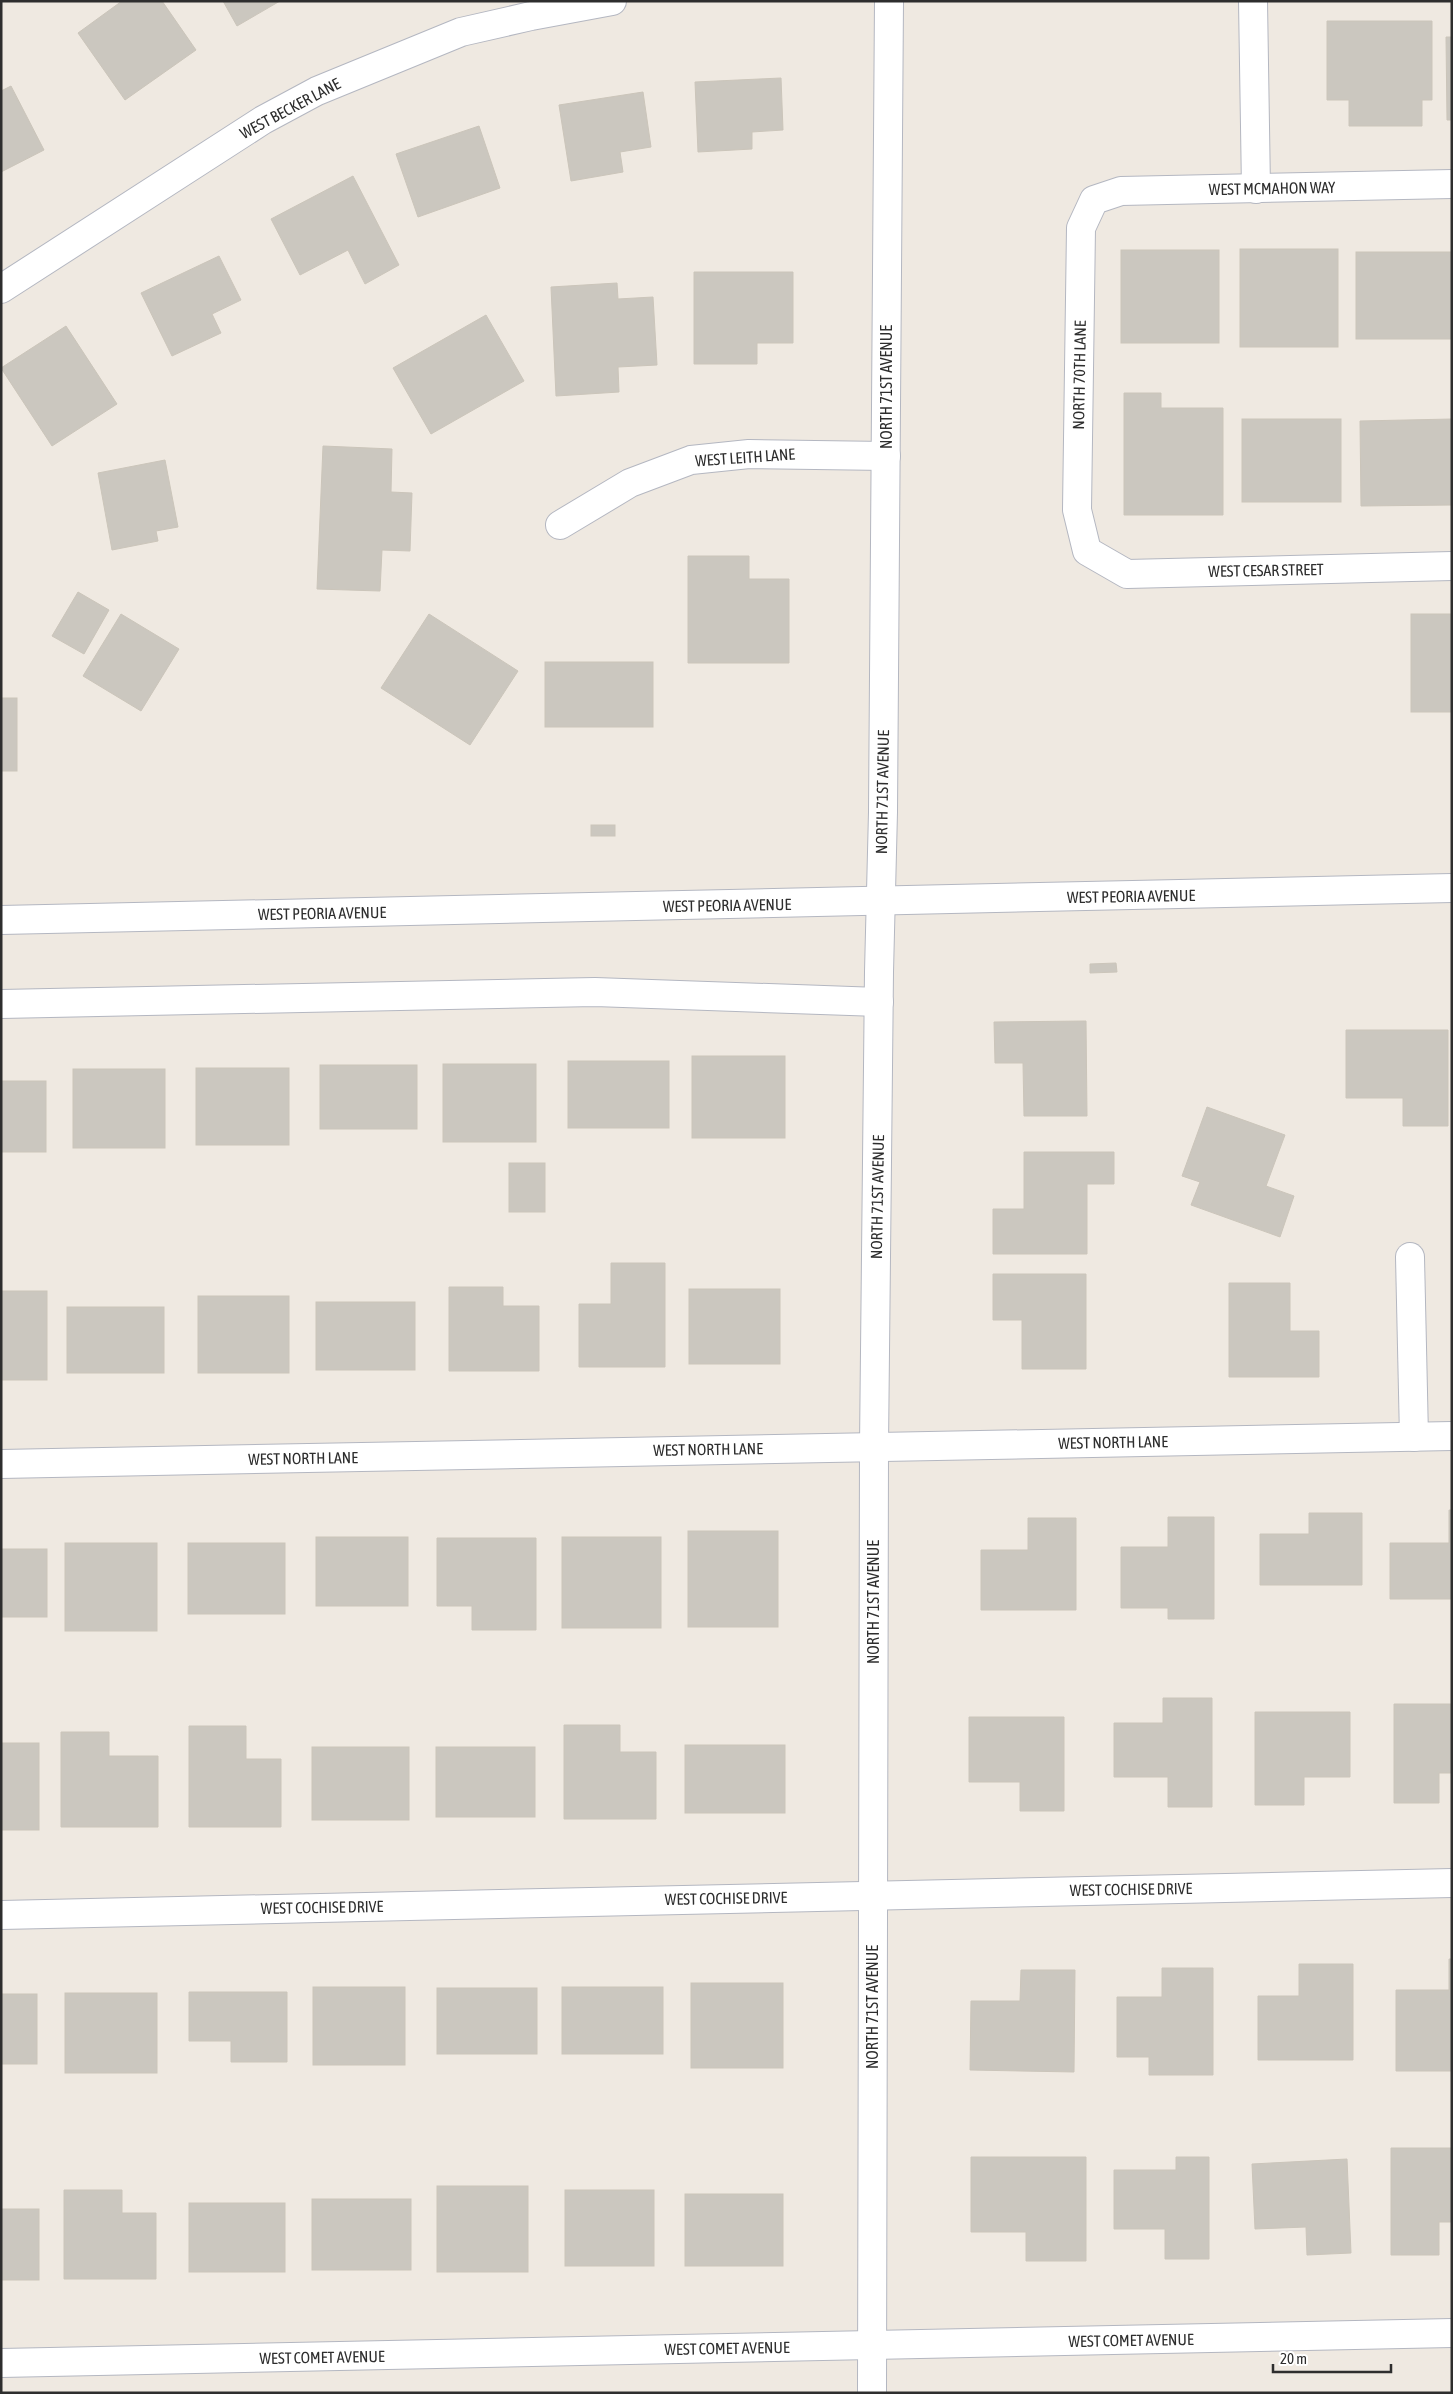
<svg xmlns="http://www.w3.org/2000/svg" width="1453" height="2394" font-family="'Asap Condensed',sans-serif">
  <rect width="100%" height="100%" fill="#efe9e1"/>
  <g fill="#cbc7bf" stroke="#cbc5ba">
    <path d="M122,1H162L196,50L125,100L78,33Z"/>
    <path d="M223,1H280L237,26Z"/>
    <path d="M1327,21H1432V100H1422V126H1349V100H1327Z"/>
    <path d="M1446,37H1452V120H1447Z"/>
    <path d="M781,78L783,130L752,132V149L698,152L695,82Z"/>
    <path d="M11,86L44,150L1,172V91Z"/>
    <path d="M643,92L651,147L620,152L623,172L571,181L559,105Z"/>
    <path d="M479,126L500,188L418,217L396,154Z"/>
    <path d="M353,176L399,265L365,284L348,250L300,275L271,219Z"/>
    <rect x="1240" y="249" width="98" height="98"/>
    <rect x="1121" y="250" width="98" height="93"/>
    <rect x="1356" y="252" width="96" height="87"/>
    <path d="M219,256L241,300L212,314L221,333L172,356L141,293Z"/>
    <path d="M694,272H793V343H757V364H694Z"/>
    <path d="M617,283L618,299L653,297L657,365L618,367L619,392L556,396L551,287Z"/>
    <path d="M486,315L524,381L431,434L393,368Z"/>
    <path d="M66,326L117,404L52,446L1,368Z"/>
    <path d="M1124,393H1161V408H1223V515H1124Z"/>
    <rect x="1242" y="419" width="99" height="83"/>
    <path d="M1452,419V505L1361,506L1360,421Z"/>
    <path d="M323,446L392,449L391,492L412,493L410,551L382,550L380,591L317,589Z"/>
    <path d="M165,460L178,527L156,531L158,541L112,550L98,473Z"/>
    <path d="M688,556H749V579H789V663H688Z"/>
    <path d="M78,592L109,610L84,654L52,636Z"/>
    <path d="M121,614L179,649L141,711L83,676Z"/>
    <path d="M429,614L518,671L470,745L381,688Z"/>
    <rect x="1411" y="614" width="41" height="98"/>
    <rect x="545" y="662" width="108" height="65"/>
    <rect x="1" y="698" width="16" height="73"/>
    <rect x="591" y="825" width="24" height="11"/>
    <path d="M1116,963L1117,972L1090,973V964Z"/>
    <path d="M1086,1021L1087,1116H1024L1023,1063H995L994,1022Z"/>
    <path d="M1346,1030H1448V1126H1403V1098H1346Z"/>
    <rect x="692" y="1056" width="93" height="82"/>
    <rect x="568" y="1061" width="101" height="67"/>
    <rect x="443" y="1064" width="93" height="78"/>
    <rect x="320" y="1065" width="97" height="64"/>
    <rect x="196" y="1068" width="93" height="77"/>
    <rect x="73" y="1069" width="92" height="79"/>
    <rect x="1" y="1081" width="45" height="71"/>
    <path d="M1207,1107L1285,1135L1266,1186L1294,1196L1280,1237L1191,1205L1200,1182L1182,1176Z"/>
    <path d="M1024,1152H1114V1184H1087V1254H993V1209H1024Z"/>
    <rect x="509" y="1163" width="36" height="49"/>
    <path d="M611,1263H665V1367H579V1304H611Z"/>
    <path d="M993,1274H1086V1369H1022V1320H993Z"/>
    <path d="M1229,1283H1290V1331H1319V1377H1229Z"/>
    <path d="M449,1287H503V1306H539V1371H449Z"/>
    <rect x="689" y="1289" width="91" height="75"/>
    <rect x="1" y="1291" width="46" height="89"/>
    <rect x="198" y="1296" width="91" height="77"/>
    <rect x="316" y="1302" width="99" height="68"/>
    <rect x="67" y="1307" width="97" height="66"/>
    <path d="M1449,1510H1452V1599H1390V1543H1449Z"/>
    <path d="M1309,1513H1362V1585H1260V1534H1309Z"/>
    <path d="M1168,1517H1214V1619H1168V1608H1121V1547H1168Z"/>
    <path d="M1028,1518H1076V1610H981V1550H1028Z"/>
    <rect x="688" y="1531" width="90" height="96"/>
    <rect x="316" y="1537" width="92" height="69"/>
    <rect x="562" y="1537" width="99" height="91"/>
    <path d="M437,1538H536V1630H472V1606H437Z"/>
    <rect x="65" y="1543" width="92" height="88"/>
    <rect x="188" y="1543" width="97" height="71"/>
    <rect x="1" y="1549" width="46" height="68"/>
    <path d="M1163,1698H1212V1807H1168V1777H1114V1723H1163Z"/>
    <path d="M1394,1704H1452V1773H1439V1803H1394Z"/>
    <path d="M1255,1712H1350V1777H1304V1805H1255Z"/>
    <path d="M969,1717H1064V1811H1020V1782H969Z"/>
    <path d="M564,1725H620V1752H656V1819H564Z"/>
    <path d="M189,1726H246V1759H281V1827H189Z"/>
    <path d="M61,1732H109V1756H158V1827H61Z"/>
    <rect x="1" y="1743" width="38" height="87"/>
    <rect x="685" y="1745" width="100" height="68"/>
    <rect x="312" y="1747" width="97" height="73"/>
    <rect x="436" y="1747" width="99" height="70"/>
    <path d="M1449,1959H1452V2071H1396V1990H1449Z"/>
    <path d="M1299,1964H1353V2060H1258V1996H1299Z"/>
    <path d="M1162,1968H1213V2075H1149V2057H1117V1997H1162Z"/>
    <path d="M1021,1970H1075L1074,2072L970,2070L971,2001H1020Z"/>
    <rect x="691" y="1983" width="92" height="85"/>
    <rect x="313" y="1987" width="92" height="78"/>
    <rect x="562" y="1987" width="101" height="67"/>
    <rect x="437" y="1988" width="100" height="66"/>
    <path d="M189,1992H287V2062H231V2041H189Z"/>
    <rect x="65" y="1993" width="92" height="80"/>
    <rect x="1" y="1994" width="36" height="70"/>
    <path d="M1391,2148H1452V2222H1439V2255H1391Z"/>
    <path d="M971,2157H1086V2261H1026V2232H971Z"/>
    <path d="M1176,2157H1209V2259H1165V2229H1114V2170H1176Z"/>
    <path d="M1347,2159L1351,2253L1307,2255L1306,2227L1255,2229L1252,2164Z"/>
    <rect x="437" y="2186" width="91" height="86"/>
    <path d="M64,2190H122V2213H156V2279H64Z"/>
    <rect x="565" y="2190" width="89" height="76"/>
    <rect x="685" y="2194" width="98" height="72"/>
    <rect x="312" y="2199" width="99" height="71"/>
    <rect x="189" y="2203" width="96" height="69"/>
    <rect x="1" y="2209" width="38" height="71"/>
  </g>
  <g fill="none" stroke-linecap="round" stroke-linejoin="round">
    <defs>
      <g id="street">
        <path d="M1253,1L1256,189"/>
        <path d="M1452,184L1121,191L1094,200L1081,228L1077,510L1087,551L1127,574L1452,566"/>
        <path d="M1,289L263,120L317,91L461,32L531,16L612,1"/>
        <path d="M560,525L630,483L691,460L749,454L886,456"/>
        <path d="M1,1004L595,992L879,1002"/>
        <path d="M1410,1257L1414,1437"/>
        <path d="M1,1464L1452,1436"/>
        <path d="M1,1915L1452,1883"/>
        <path d="M1,2363L1452,2333"/>
      </g>
      <g id="secondary">
        <path d="M1,920L1452,888"/>
        <path d="M872,2393L874,1446L879,972L883,812L889,1"/>
      </g>
    </defs>
    <use href="#street" stroke="#b4b7c1" stroke-width="30"/>
    <use href="#secondary" stroke="#b4b7c1" stroke-width="30"/>
    <use href="#street" stroke="#fff" stroke-width="28"/>
    <use href="#secondary" stroke="#fff" stroke-width="28"/>
  </g>
  <g text-anchor="middle" stroke-width="4.5" stroke-linejoin="round" paint-order="stroke">
    <g font-size="16" fill="#2e2e2e" stroke="#fff">
      <text transform="translate(290 108) rotate(-28)" y="6">WEST BECKER LANE</text>
      <text transform="translate(1272 188) rotate(-1)" y="6">WEST MCMAHON WAY</text>
      <text transform="translate(1079 375) rotate(-89)" y="6">NORTH 70TH LANE</text>
      <text transform="translate(886 387) rotate(-90)" y="6">NORTH 71ST AVENUE</text>
      <text transform="translate(745 457) rotate(-4)" y="6">WEST LEITH LANE</text>
      <text transform="translate(1266 570) rotate(-1)" y="6">WEST CESAR STREET</text>
      <text transform="translate(882 792) rotate(-89)" y="6">NORTH 71ST AVENUE</text>
      <text transform="translate(1131 896) rotate(-1)" y="6">WEST PEORIA AVENUE</text>
      <text transform="translate(727 905) rotate(-1)" y="6">WEST PEORIA AVENUE</text>
      <text transform="translate(322 913) rotate(-1)" y="6">WEST PEORIA AVENUE</text>
      <text transform="translate(877 1197) rotate(-89)" y="6">NORTH 71ST AVENUE</text>
      <text transform="translate(1113 1442) rotate(-1)" y="6">WEST NORTH LANE</text>
      <text transform="translate(708 1449) rotate(-1)" y="6">WEST NORTH LANE</text>
      <text transform="translate(303 1458) rotate(-1)" y="6">WEST NORTH LANE</text>
      <text transform="translate(873 1602) rotate(-90)" y="6">NORTH 71ST AVENUE</text>
      <text transform="translate(1131 1889) rotate(-1)" y="6">WEST COCHISE DRIVE</text>
      <text transform="translate(726 1898) rotate(-1)" y="6">WEST COCHISE DRIVE</text>
      <text transform="translate(322 1907) rotate(-1)" y="6">WEST COCHISE DRIVE</text>
      <text transform="translate(872 2007) rotate(-90)" y="6">NORTH 71ST AVENUE</text>
      <text transform="translate(1131 2340) rotate(-1)" y="6">WEST COMET AVENUE</text>
      <text transform="translate(727 2348) rotate(-1)" y="6">WEST COMET AVENUE</text>
      <text transform="translate(322 2357) rotate(-1)" y="6">WEST COMET AVENUE</text>
    </g>
  </g>
  <rect width="1453" height="2394" fill="none" stroke="#2e2e2e" stroke-width="5"/>
  <path d="M1273 2364v8h118v-8" fill="none" stroke="#2e2e2e" stroke-width="2.5"/>
  <text x="1280" y="2364" font-size="15" fill="#2e2e2e" stroke="#ffffff" stroke-width="4" paint-order="stroke">20 m</text>
</svg>
